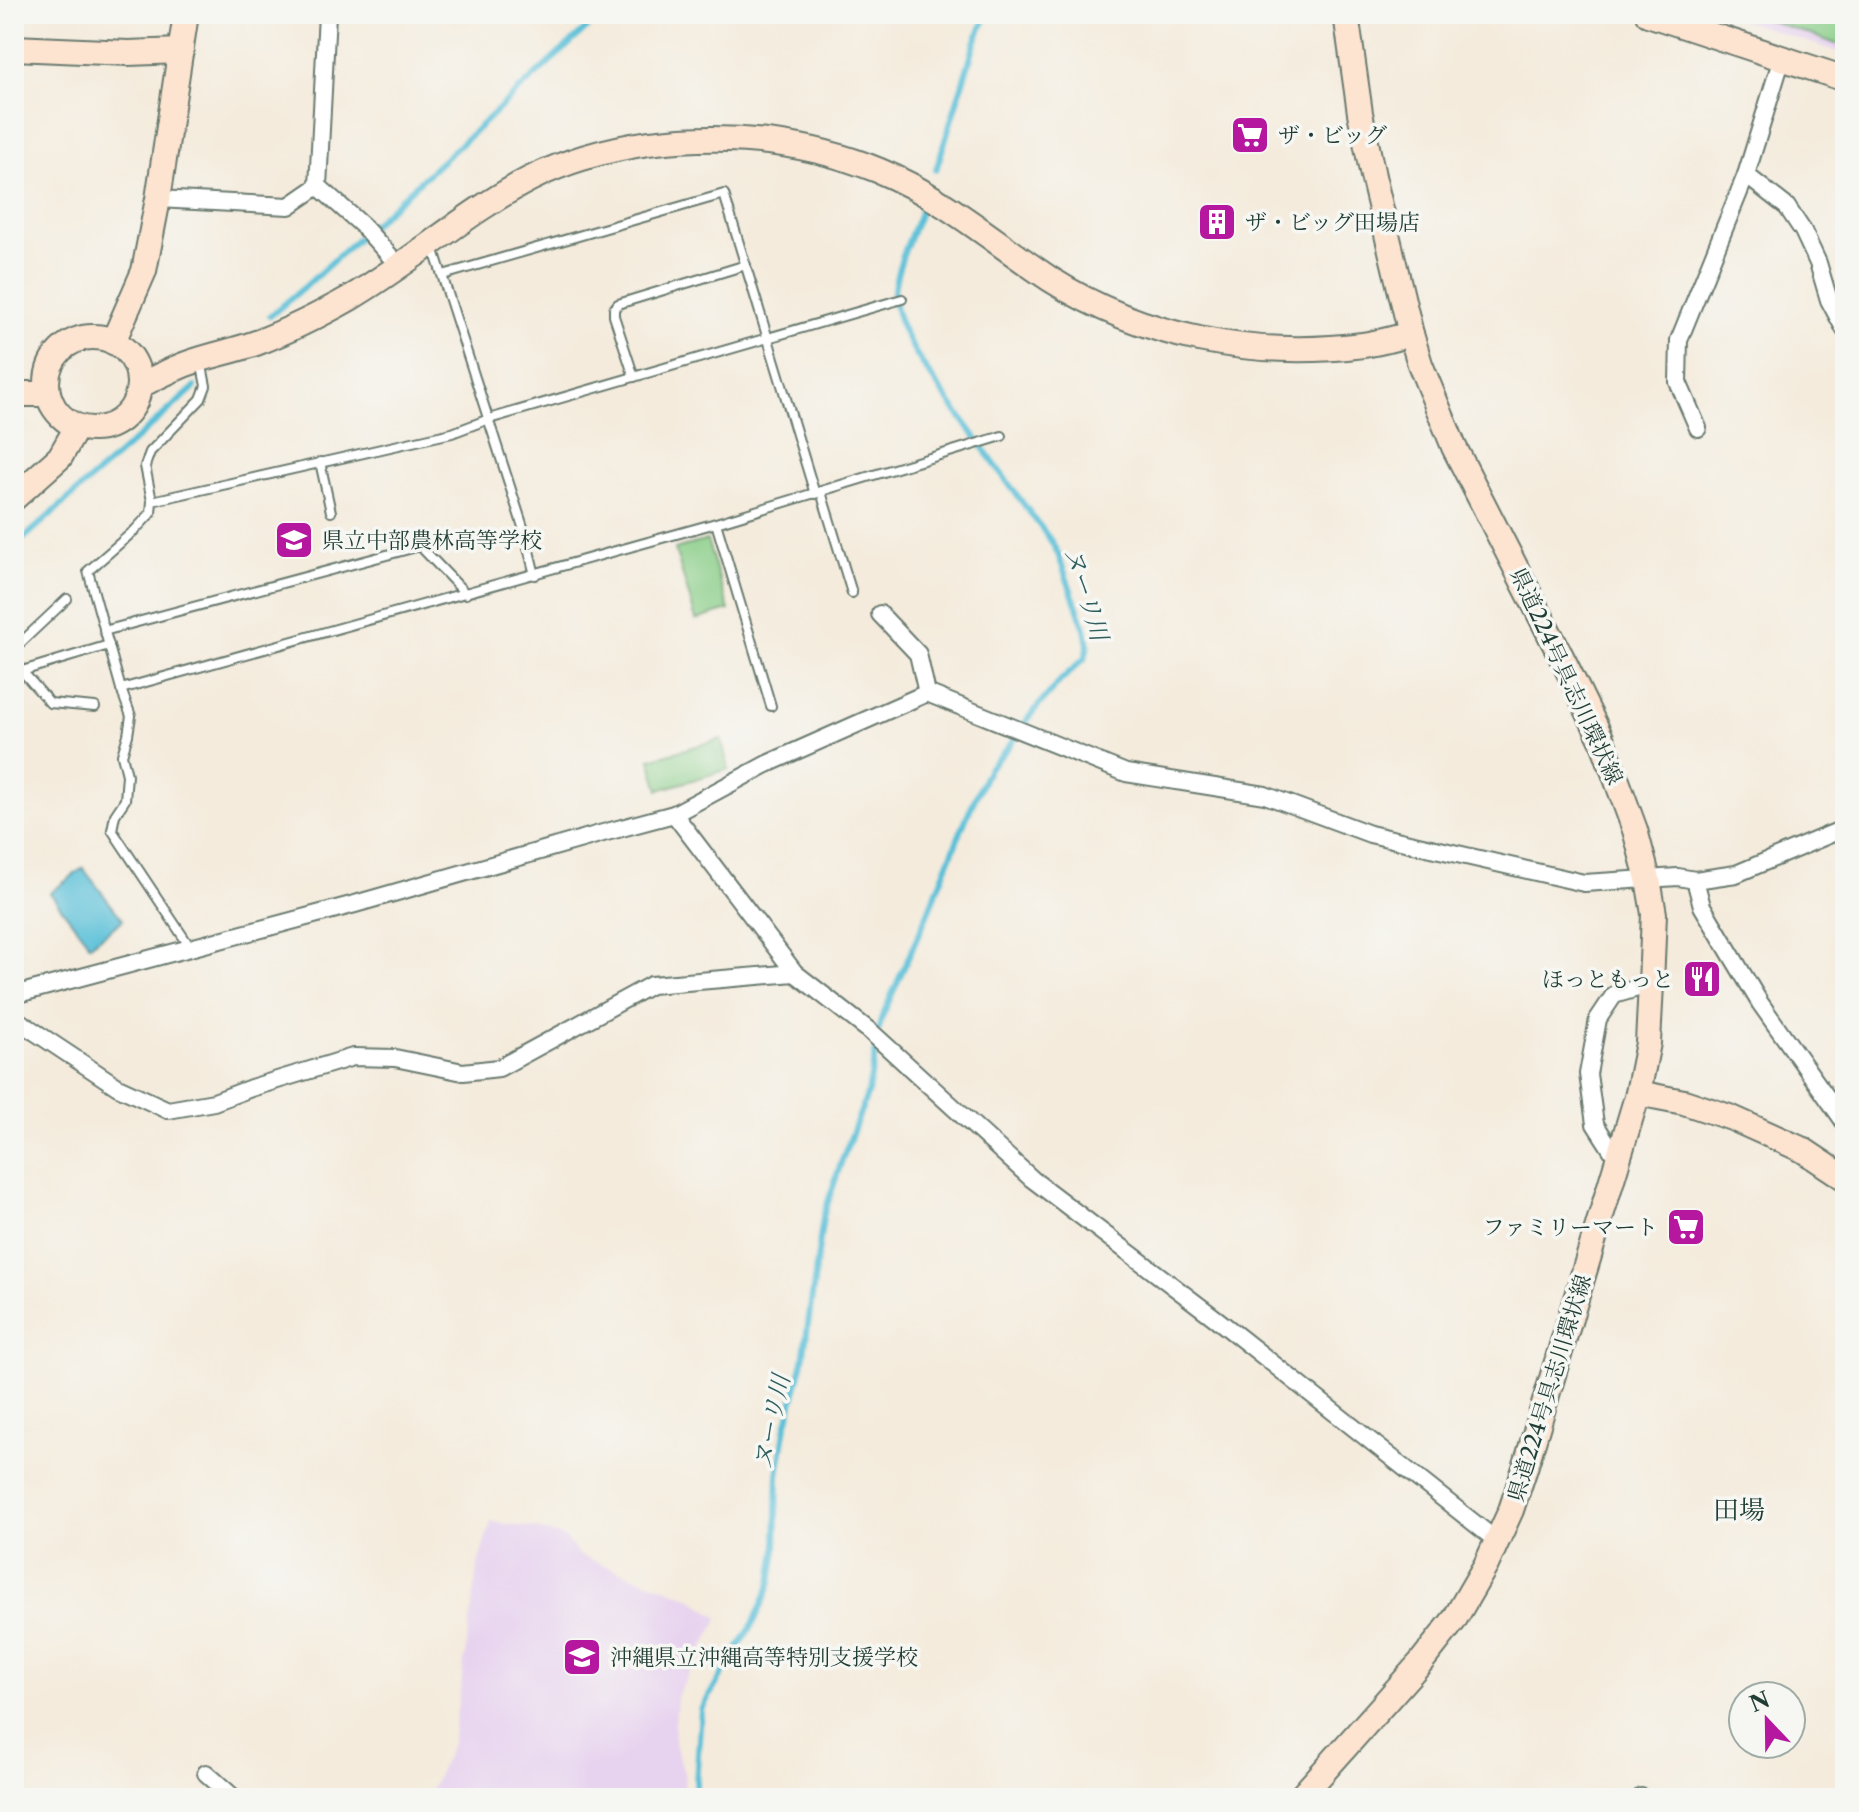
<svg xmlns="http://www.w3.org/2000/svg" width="1859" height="1812" font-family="'Libre Caslon Text','Noto Serif JP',serif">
  <rect width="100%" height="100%" fill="#f6f6f2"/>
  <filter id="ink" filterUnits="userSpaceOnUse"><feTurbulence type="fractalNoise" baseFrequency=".0125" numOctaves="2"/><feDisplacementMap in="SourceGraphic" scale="16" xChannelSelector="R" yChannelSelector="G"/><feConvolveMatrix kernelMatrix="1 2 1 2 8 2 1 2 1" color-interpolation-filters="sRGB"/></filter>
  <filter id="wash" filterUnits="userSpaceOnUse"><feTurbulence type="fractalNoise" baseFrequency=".006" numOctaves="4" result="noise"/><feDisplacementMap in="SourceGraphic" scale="32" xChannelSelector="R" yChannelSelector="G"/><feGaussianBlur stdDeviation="1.8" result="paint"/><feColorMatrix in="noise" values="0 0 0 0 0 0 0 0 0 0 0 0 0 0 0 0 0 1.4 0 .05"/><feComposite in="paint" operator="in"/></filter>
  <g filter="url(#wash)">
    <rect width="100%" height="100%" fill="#f4ebdc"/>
    <g fill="#e7d2ef">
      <path d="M1724,14H1845V54Z"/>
      <path d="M491,1522L535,1528L565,1538L580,1556L689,1597L719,1618L677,1696L674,1740L685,1776L683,1798H427L452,1744L479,1561Z"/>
    </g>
    <g fill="#8ace88" stroke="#54865e" stroke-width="2">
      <path d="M1751,14H1845V47Z"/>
      <path d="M707,540L729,610L696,620L675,549Z"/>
      <path d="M721,739L729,769L659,790L650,759Z"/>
    </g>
    <path fill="#5ac0d8" stroke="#3c7e86" stroke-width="2" d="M83,868L123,920L90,945L50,893Z"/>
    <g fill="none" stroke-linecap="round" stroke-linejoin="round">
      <g stroke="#5ac0d8" stroke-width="6">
        <path d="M936,170L976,40L987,14"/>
        <path d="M270,316L307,285L602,14"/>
        <path d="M14,547L195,387"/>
        <path d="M879,1029L881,1019L922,927L968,814L989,768L1008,748L1032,713L1061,680L1085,658L1088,645L1085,629L1058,554L1051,541C1024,505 997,468 971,431C947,397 893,335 894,293C895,269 912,233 921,210"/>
        <path d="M14,1796L17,1798"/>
        <path d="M695,1798L701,1710L754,1622L767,1593L771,1582L776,1550L778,1475L785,1431L803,1361L823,1217L842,1160L868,1092L877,1045"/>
      </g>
    </g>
  </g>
  <g filter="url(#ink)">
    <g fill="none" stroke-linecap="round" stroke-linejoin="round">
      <defs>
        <g id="lane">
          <path d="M433,247L523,527L535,575"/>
          <path d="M443,275L724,194L815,494"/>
          <path d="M634,377L614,316V309L618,304L746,265"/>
          <path d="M320,462L331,512"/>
          <path d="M821,492L852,593"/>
          <path d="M152,501L145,466L150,452L201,399L206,386L201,361"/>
          <path d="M716,523L771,706"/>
          <path d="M104,631L420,546L466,594"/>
          <path d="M14,649L67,599"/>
          <path d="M14,662L50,703L95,707"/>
          <path d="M22,671L109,645"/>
          <path d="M121,689L716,523L1002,436"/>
          <path d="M190,947L112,830L115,815L125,800L127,775L122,755L128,735L131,716L121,689L88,571L135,530L151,513L152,501L452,433L489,419L902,299"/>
        </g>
        <g id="street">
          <path d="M327,14L318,186L362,225L400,267"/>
          <path d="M1746,175L1787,207L1803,231L1818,263L1829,300L1845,330"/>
          <path d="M158,199L289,206L318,186"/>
          <path d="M1698,428L1678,382L1679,340L1746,175L1782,58"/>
          <path d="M880,614L918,654L927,693"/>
          <path d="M674,814L795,973L871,1032L1032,1179L1219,1321L1497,1541"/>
          <path d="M1695,880L1702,906L1760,1003L1845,1123"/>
          <path d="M14,995L355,904L603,833L674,814L767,764L927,693L1126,773L1265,795L1370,834L1584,883L1678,877L1695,880L1736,874L1845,828"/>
          <path d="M14,1018L118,1087L168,1110L214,1102L251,1088L353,1057L395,1058L463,1072L499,1068L651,985L795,973"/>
          <path d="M1618,1160L1595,1124L1588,1074L1598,1019L1614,995L1651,984"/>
          <path d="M206,1773L234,1798"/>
          <path d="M1641,1797L1643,1798"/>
        </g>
        <g id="secondary">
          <path d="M1648,14L1845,79"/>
          <path d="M14,48L128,53L181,51"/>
          <circle cx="93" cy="383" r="46"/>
          <path d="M113,342L144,271L158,199L186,14"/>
          <path d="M139,386C155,378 172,369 189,363C211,355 234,351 256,343C288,331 320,315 350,298C412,262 466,212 530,179C566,161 608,149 649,143C727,133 807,141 880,171C943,197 994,242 1050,279C1142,338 1256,359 1363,345C1379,343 1395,338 1411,334"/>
          <path d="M14,394H48"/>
          <path d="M14,498L60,457L77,427"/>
          <path d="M1638,1093L1684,1102L1732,1118L1803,1150L1845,1178"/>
          <path d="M1300,1798L1421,1662L1454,1620L1486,1565L1511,1510L1525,1468L1638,1093L1648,1043L1651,984L1654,914L1648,879L1635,830L1602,740L1565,664L1454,447L1420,364L1411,334L1373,176L1360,113L1346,14"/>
        </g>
      </defs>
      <use href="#lane" stroke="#6a7a6f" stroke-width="12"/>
      <use href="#street" stroke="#6a7a6f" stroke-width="20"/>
      <use href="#secondary" stroke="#6a7a6f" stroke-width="28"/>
      <use href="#lane" stroke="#fff" stroke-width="8"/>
      <use href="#street" stroke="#fff" stroke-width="16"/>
      <use href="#secondary" stroke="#fde4d1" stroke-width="24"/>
    </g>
  </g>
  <defs>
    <symbol id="supermarket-square" viewBox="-11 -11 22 22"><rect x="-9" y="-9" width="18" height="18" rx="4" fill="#b5179e" stroke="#f6f6f2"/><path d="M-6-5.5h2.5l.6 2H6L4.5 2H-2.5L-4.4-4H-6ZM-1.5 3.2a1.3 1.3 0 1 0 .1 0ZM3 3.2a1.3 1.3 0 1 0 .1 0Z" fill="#fff"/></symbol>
    <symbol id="building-square" viewBox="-11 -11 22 22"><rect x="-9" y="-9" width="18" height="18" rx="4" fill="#b5179e" stroke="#f6f6f2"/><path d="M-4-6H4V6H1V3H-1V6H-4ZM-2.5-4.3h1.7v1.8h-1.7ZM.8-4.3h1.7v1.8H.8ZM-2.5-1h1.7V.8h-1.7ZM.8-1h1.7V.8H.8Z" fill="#fff"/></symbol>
    <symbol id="school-square" viewBox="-11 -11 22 22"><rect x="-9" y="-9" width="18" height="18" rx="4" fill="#b5179e" stroke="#f6f6f2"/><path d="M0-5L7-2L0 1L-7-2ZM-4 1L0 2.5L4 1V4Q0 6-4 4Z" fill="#fff"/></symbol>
    <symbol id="restaurant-square" viewBox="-11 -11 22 22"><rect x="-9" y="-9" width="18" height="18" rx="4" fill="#b5179e" stroke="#f6f6f2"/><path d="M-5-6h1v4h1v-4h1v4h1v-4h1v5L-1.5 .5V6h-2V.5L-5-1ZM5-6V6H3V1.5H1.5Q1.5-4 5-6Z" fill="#fff"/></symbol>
  </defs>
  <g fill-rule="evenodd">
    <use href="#supermarket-square" x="1228" y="113" width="44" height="44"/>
    <use href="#building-square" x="1195" y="200" width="44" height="44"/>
    <use href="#school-square" x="272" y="518" width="44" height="44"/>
    <use href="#restaurant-square" x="1680" y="957" width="44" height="44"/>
    <use href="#supermarket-square" x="1664" y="1205" width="44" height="44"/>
    <use href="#school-square" x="560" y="1635" width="44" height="44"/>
  </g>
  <g text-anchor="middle" stroke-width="7" stroke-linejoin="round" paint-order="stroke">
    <g font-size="22" fill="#1f3d34" stroke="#f6f6f2" text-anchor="start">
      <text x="1278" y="143">ザ・ビッグ</text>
      <text x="1245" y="230">ザ・ビッグ田場店</text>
      <text x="322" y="548">県立中部農林高等学校</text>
      <text x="1674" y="987" text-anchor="end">ほっともっと</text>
      <text x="1658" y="1235" text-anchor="end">ファミリーマート</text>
      <text x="610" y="1665">沖縄県立沖縄高等特別支援学校</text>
    </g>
    <g font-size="22" fill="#1f3d34" stroke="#f6f6f2">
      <text transform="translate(1567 676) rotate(65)" y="8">県道224号具志川環状線</text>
      <text transform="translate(1549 1388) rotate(-73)" y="8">県道224号具志川環状線</text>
    </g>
    <g font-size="24" font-style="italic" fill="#2e5e5d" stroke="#f6f6f2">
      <text transform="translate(1086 594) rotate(73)" y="8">ヌーリ川</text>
      <text transform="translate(772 1422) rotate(-78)" y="8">ヌーリ川</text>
    </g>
    <g font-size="26" fill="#1f3d34" stroke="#f6f6f2">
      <text x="1739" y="1519">田場</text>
    </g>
  </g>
  <rect width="1859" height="1812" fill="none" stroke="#f6f6f2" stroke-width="48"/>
  <g transform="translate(1767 1720) rotate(338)"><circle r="38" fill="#f6f6f2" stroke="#a0aca6" stroke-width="2"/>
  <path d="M0-6L14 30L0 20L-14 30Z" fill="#b5179e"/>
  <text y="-12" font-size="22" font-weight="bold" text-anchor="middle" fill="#1f3d34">N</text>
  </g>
</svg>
